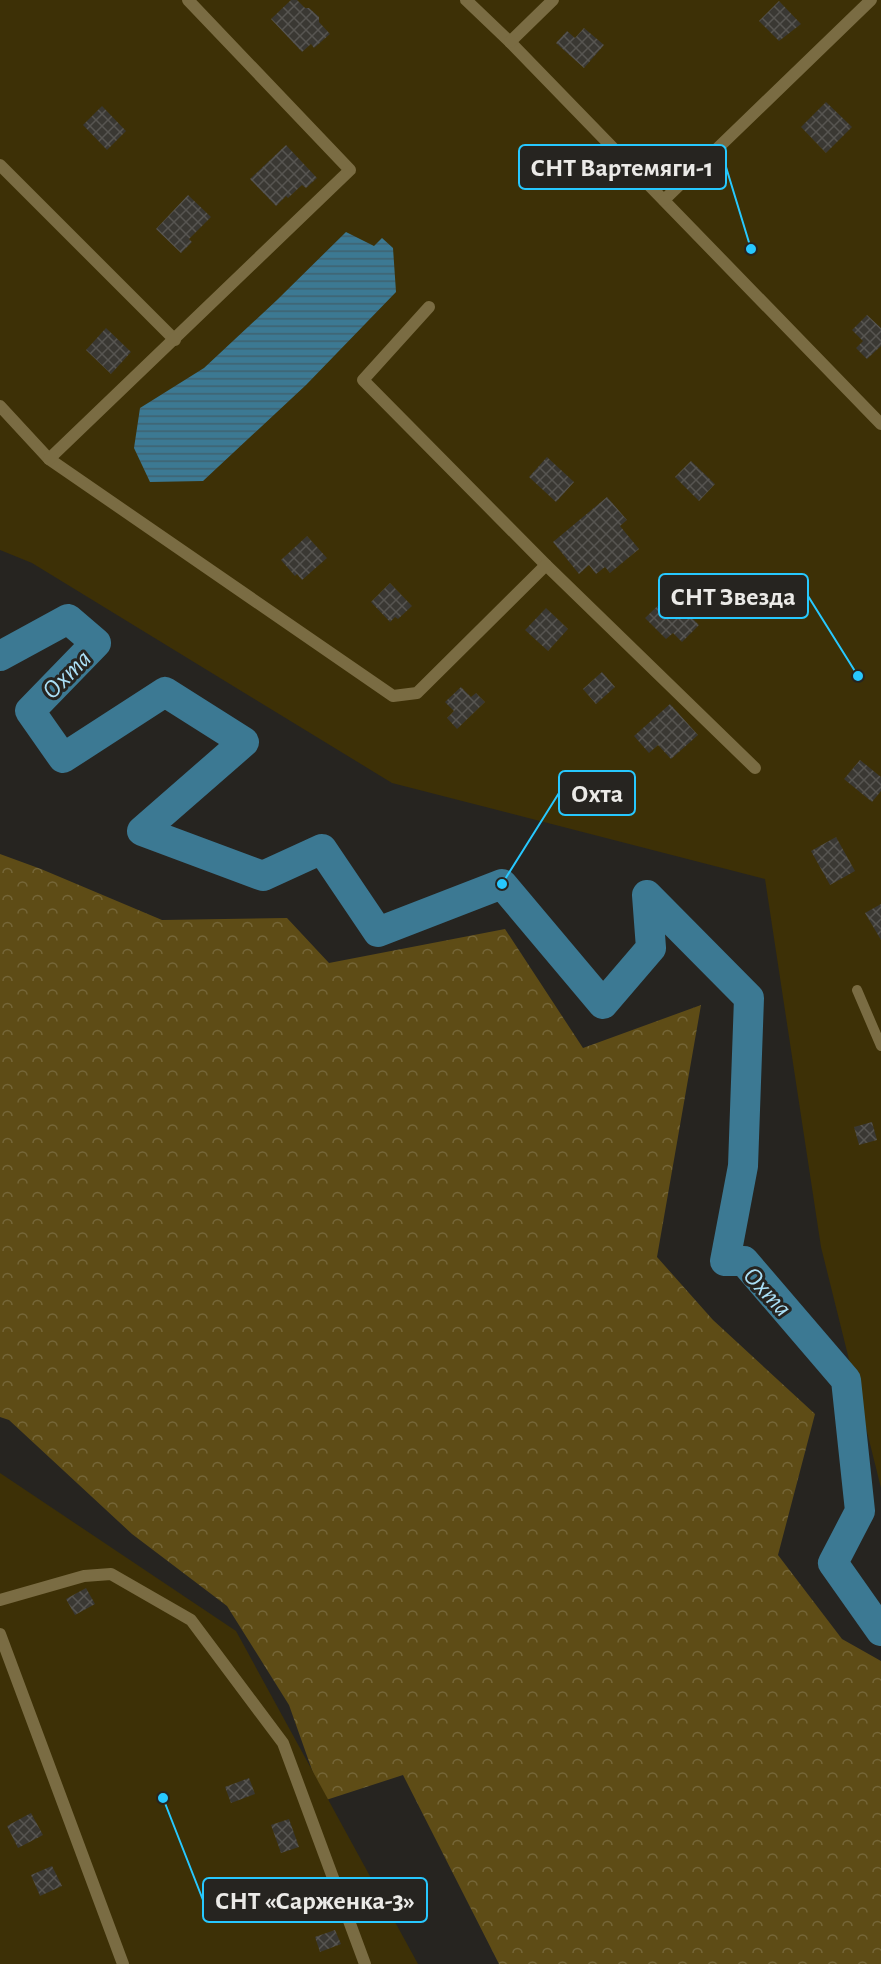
<svg xmlns="http://www.w3.org/2000/svg" width="881" height="1964" font-family="'Alegreya Sans',sans-serif">
  <defs>
    <pattern id="forest-crowns" width="20" height="18" patternUnits="userSpaceOnUse" patternTransform="scale(1.5)"><rect width="20" height="18" fill="#5e4c16"/><path d="M2 6a3 3 0 1 1 6 0M12 15a3 3 0 1 1 6 0" fill="none" stroke="#756638"/></pattern>
    <pattern id="water-rules" width="6" height="5" patternUnits="userSpaceOnUse" patternTransform="scale(1.5)"><rect width="6" height="5" fill="#3c7993"/><path d="M0 2.5h6" fill="none" stroke="#406270"/></pattern>
    <pattern id="building-cross-hatch" width="8" height="8" patternUnits="userSpaceOnUse" patternTransform="scale(1.5)"><rect width="8" height="8" fill="#3a3833"/><path d="M0 0l8 8M0 8l8-8" fill="none" stroke="#575551"/></pattern>
  </defs>
  <rect width="100%" height="100%" fill="#262420"/>
  <path fill="url(#forest-crowns)" d="M0,854L41,869L162,920L287,918L329,963L505,929L583,1048L701,1005L657,1257L713,1320L815,1414L778,1555L842,1639L881,1661V1964H499L403,1775L323,1801L289,1705L227,1606L132,1534L9,1420L0,1417Z"/>
  <g fill="#3d3006">
    <path d="M0,0H881V1488L821,1247L765,879L392,783L32,563L0,550Z"/>
    <path d="M0,1473L236,1631L418,1964H0Z"/>
  </g>
  <path fill="url(#water-rules)" d="M346,232L374,246L382,238L393,248L396,292L306,385L203,481L150,482L134,448L140,408L204,368L277,300Z"/>
  <g fill="none" stroke-linecap="round" stroke-linejoin="round">
    <path stroke="#3c7993" stroke-width="30" d="M0,656L68,619L96,643L30,711L63,758L165,692L244,742L142,831L263,876L322,849L378,932L502,884L603,1004L651,948L647,895L749,998L743,1166L725,1261H744L846,1380L860,1511L833,1563L881,1631"/>
  </g>
  <g fill="url(#building-cross-hatch)">
    <path d="M291,0H297L305,8H309L319,17V22L330,34L314,48L311,44L302,52L271,19Z"/>
    <path d="M779,1L801,24L779,41L759,21Z"/>
    <path d="M584,28L604,45L584,68L556,43L567,31L575,38Z"/>
    <path d="M826,102L852,127L826,153L801,127Z"/>
    <path d="M102,106L126,131L107,150L83,125Z"/>
    <path d="M286,145L317,178L306,188L302,185L288,198L286,196L276,206L250,179Z"/>
    <path d="M188,195L211,217L189,239L192,242L181,253L156,229Z"/>
    <path d="M867,315L881,328V346L867,359L856,348L863,341L852,330Z"/>
    <path d="M106,328L131,352L111,374L86,350Z"/>
    <path d="M547,457L574,482L556,502L529,477Z"/>
    <path d="M691,461L715,484L699,501L675,477Z"/>
    <path d="M607,497L627,520L620,526L639,549L610,573L605,567L596,574L589,565L579,574L553,542Z"/>
    <path d="M307,536L327,558L302,580L297,574L295,576L281,560Z"/>
    <path d="M390,583L412,606L398,619L395,617L390,622L371,602Z"/>
    <path d="M670,594L678,603L680,601L694,615L692,618L699,625L682,642L673,633L666,639L645,618Z"/>
    <path d="M546,608L568,629L548,651L525,630Z"/>
    <path d="M602,672L615,687L596,704L583,689Z"/>
    <path d="M461,687L471,697L476,693L485,702L457,729L447,718L454,711L445,702Z"/>
    <path d="M670,704L698,735L671,759L658,745L649,753L634,736Z"/>
    <path d="M860,760L881,777V791L872,802L844,779Z"/>
    <path d="M836,837L855,871L830,885L811,851Z"/>
    <path d="M881,904V940L865,913Z"/>
    <path d="M872,1122L877,1140L859,1145L854,1127Z"/>
    <path d="M86,1588L95,1604L75,1615L66,1599Z"/>
    <path d="M249,1778L255,1794L231,1803L225,1787Z"/>
    <path d="M31,1813L43,1835L18,1848L7,1826Z"/>
    <path d="M289,1819L299,1847L281,1853L271,1825Z"/>
    <path d="M52,1866L62,1886L40,1896L31,1875Z"/>
    <path d="M335,1930L341,1944L320,1952L315,1937Z"/>
  </g>
  <g fill="none" stroke-linecap="round" stroke-linejoin="round">
    <path stroke="#7a6c43" stroke-width="10" d="M857,990L881,1046"/>
    <g stroke="#7a6c43" stroke-width="12">
      <path d="M466,0L510,42L881,424"/>
      <path d="M510,42L553,0"/>
      <path d="M0,165L175,340"/>
      <path d="M664,200L871,0"/>
      <path d="M429,307L363,380L546,565L755,768"/>
      <path d="M0,406L49,459L393,696L417,693L546,565"/>
      <path d="M49,459L350,170L188,0"/>
      <path d="M0,1600L84,1576L111,1574L191,1620L283,1743L365,1964"/>
      <path d="M0,1634L123,1964"/>
    </g>
  </g>
  <g text-anchor="middle" stroke-width="6" stroke-linejoin="round" paint-order="stroke">
    <g font-size="26" font-style="italic" fill="#aadff6" stroke="#262420">
      <text transform="translate(66 674) rotate(-45)" y="9">Охта</text>
      <text transform="translate(768 1291) rotate(47)" y="9">Охта</text>
    </g>
  </g>
  <path fill="none" stroke="#27c8ff" stroke-width="2" d="M751 249L726 167M858 676L808 596M502 884L559 793M163 1798L203 1900"/>
  <g fill="#27c8ff" stroke="#262420" stroke-width="2">
    <circle cx="751" cy="249" r="6"/>
    <circle cx="858" cy="676" r="6"/>
    <circle cx="502" cy="884" r="6"/>
    <circle cx="163" cy="1798" r="6"/>
  </g>
  <g fill="#262420" stroke="#27c8ff" stroke-width="2">
    <rect x="519" y="145" width="207" height="44" rx="6"/>
    <rect x="659" y="574" width="149" height="44" rx="6"/>
    <rect x="559" y="771" width="76" height="44" rx="6"/>
    <rect x="203" y="1878" width="224" height="44" rx="6"/>
  </g>
  <g font-size="26" text-anchor="middle" font-weight="bold" fill="#ebeae7">
    <text x="622" y="176">СНТ Вартемяги-1</text>
    <text x="733" y="605">СНТ Звезда</text>
    <text x="597" y="802">Охта</text>
    <text x="315" y="1909">СНТ «Сарженка-3»</text>
  </g>
</svg>
